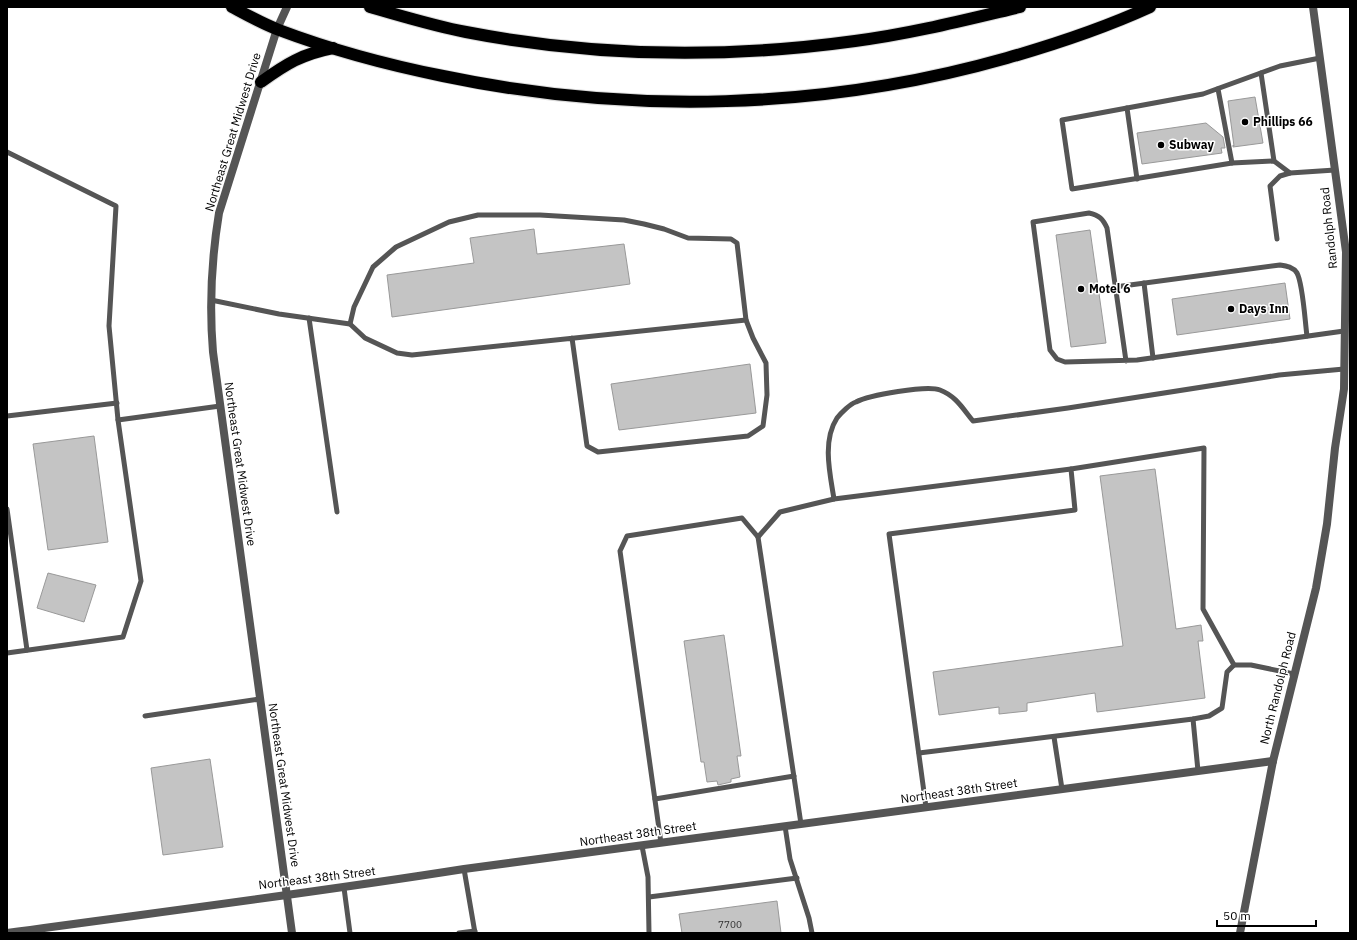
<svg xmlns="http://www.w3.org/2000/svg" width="1357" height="940" font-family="'IBM Plex Sans',sans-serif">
  <rect width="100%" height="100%" fill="#fff"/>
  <g fill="#c4c4c4" stroke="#999">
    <path d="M1255,97L1263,143L1233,147V145L1234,146L1228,101Z"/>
    <path d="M1206,123L1223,137L1225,148H1221L1222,153L1142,164L1137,133Z"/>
    <path d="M534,229L537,254L624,244L630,284L392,317L387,275L474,263L470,238Z"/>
    <path d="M1090,230L1106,343L1071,347L1056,235Z"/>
    <path d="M1285,283L1290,319L1177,335L1172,299Z"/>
    <path d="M750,364L756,413L619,430L611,384Z"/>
    <path d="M94,436L108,542L48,550L33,444Z"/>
    <path d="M1155,469L1176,629L1201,625L1203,641H1198L1205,698L1097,712L1095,693L1027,703V711L999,714V707L939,715L933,672L1123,646L1100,476Z"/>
    <path d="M48,573L96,585L84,622L37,608Z"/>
    <path d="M724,635L741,756H737L740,777L731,779V782L718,785L717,781L707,782L704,762H701L684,641Z"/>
    <path d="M210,759L223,847L163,855L151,768Z"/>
    <path d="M777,901L781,933H682L679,914Z"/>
  </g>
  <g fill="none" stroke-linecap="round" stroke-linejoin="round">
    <defs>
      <g id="highway">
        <path d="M232,7C247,15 263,24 279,30C332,50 388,65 443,76C629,115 824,110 1007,58C1056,44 1104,28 1150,7"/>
        <path d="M370,7C402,16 434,26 466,32C595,57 724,59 855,41C910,34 965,20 1020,7"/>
        <path d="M261,82C286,64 302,54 333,48"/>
      </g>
    </defs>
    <use href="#highway" stroke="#dbdbdb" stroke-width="14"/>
    <g stroke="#555" stroke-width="5">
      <path d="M1320,58L1280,66L1203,94L1062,120L1072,189L1232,163L1274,161L1290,173L1335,170"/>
      <path d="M1261,73L1274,161"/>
      <path d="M1218,89L1232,163"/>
      <path d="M1127,108L1137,179"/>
      <path d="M7,152L116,206L109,326L118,420L141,581L123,637L7,653"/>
      <path d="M1277,239L1270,186L1280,176L1290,173"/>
      <path d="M1144,283L1153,358"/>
      <path d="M1115,287L1280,265C1287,266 1293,267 1297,273C1303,284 1305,322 1307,336"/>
      <path d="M211,300L279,314L350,324L365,338L397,353L412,355L746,320L753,338L766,363L767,395L763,426L748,436L598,452L587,446L572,338"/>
      <path d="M309,318L337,512"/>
      <path d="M350,324L354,307L373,267L396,247L449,222L478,215H540L624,220L644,224L664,229L688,238L731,239L737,243L746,320"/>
      <path d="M1126,361L1107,228C1103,219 1099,215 1089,213L1033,222L1050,350L1057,359L1065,362L1137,360L1344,331"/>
      <path d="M7,416L117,403"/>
      <path d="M118,420L220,406"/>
      <path d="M1071,469L834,499C830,474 822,441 837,418C841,413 850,404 856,402C869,395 927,385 940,390C956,396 963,409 973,421L1068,408L1279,375L1344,369"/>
      <path d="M7,509L27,650"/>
      <path d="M758,537L780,512L834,499"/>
      <path d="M145,716L260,699"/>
      <path d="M1193,719L1198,771"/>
      <path d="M1054,737L1062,789"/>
      <path d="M919,753L1193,719L1209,716L1222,708L1227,672L1234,665H1251L1294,674"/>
      <path d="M655,799L794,776"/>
      <path d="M926,807L889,534L1075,510L1071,469L1204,448L1203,609L1234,665"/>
      <path d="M785,826L790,859L809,918L812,933"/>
      <path d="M661,843L620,551L627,536L742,518L758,537L801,824"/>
      <path d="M642,846L648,877L649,933"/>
      <path d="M464,869L475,933"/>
      <path d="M344,888L350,933"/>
      <path d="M649,897L797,878"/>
      <path d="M459,933L475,931"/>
    </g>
    <g stroke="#555" stroke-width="8">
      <path d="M287,7L277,29L219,213C211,262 209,304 213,352L292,933"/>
      <path d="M7,933C160,912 312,893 464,869L1273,761"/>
      <path d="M1240,933L1273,761L1316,588L1327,524L1335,448L1344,389L1346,252L1313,7"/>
    </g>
    <use href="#highway" stroke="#000" stroke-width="12"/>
  </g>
  <g fill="#000" stroke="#fff" stroke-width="1.5">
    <circle cx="1245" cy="122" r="4"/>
    <circle cx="1161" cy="145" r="4"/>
    <circle cx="1081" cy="289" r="4"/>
    <circle cx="1231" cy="309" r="4"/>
  </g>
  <g text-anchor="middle" stroke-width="3" stroke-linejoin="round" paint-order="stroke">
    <g font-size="10" fill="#313131">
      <text x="730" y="928">7700</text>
    </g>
    <g font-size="12" font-weight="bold" fill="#000" stroke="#fff" text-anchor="start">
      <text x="1253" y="126">Phillips 66</text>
      <text x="1169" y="149">Subway</text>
      <text x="1089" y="293">Motel 6</text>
      <text x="1239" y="313">Days Inn</text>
    </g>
    <g font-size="12" fill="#000" stroke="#fff">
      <text transform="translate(233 132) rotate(-73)" y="4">Northeast Great Midwest Drive</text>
      <text transform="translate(1329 228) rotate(-96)" y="4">Randolph Road</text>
      <text transform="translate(240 464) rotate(82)" y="4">Northeast Great Midwest Drive</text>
      <text transform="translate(1278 688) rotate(-76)" y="4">North Randolph Road</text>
      <text transform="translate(284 785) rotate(82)" y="4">Northeast Great Midwest Drive</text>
      <text transform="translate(959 791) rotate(-8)" y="4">Northeast 38th Street</text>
      <text transform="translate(638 834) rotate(-8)" y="4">Northeast 38th Street</text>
      <text transform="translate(317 878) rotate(-7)" y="4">Northeast 38th Street</text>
    </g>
  </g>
  <rect width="1357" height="940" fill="none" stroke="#000000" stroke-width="16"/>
  <path d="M1217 920v6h99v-6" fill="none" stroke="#000000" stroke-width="2"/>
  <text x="1223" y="920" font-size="12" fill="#000000" stroke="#ffffff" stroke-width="3" paint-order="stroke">50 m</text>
</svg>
